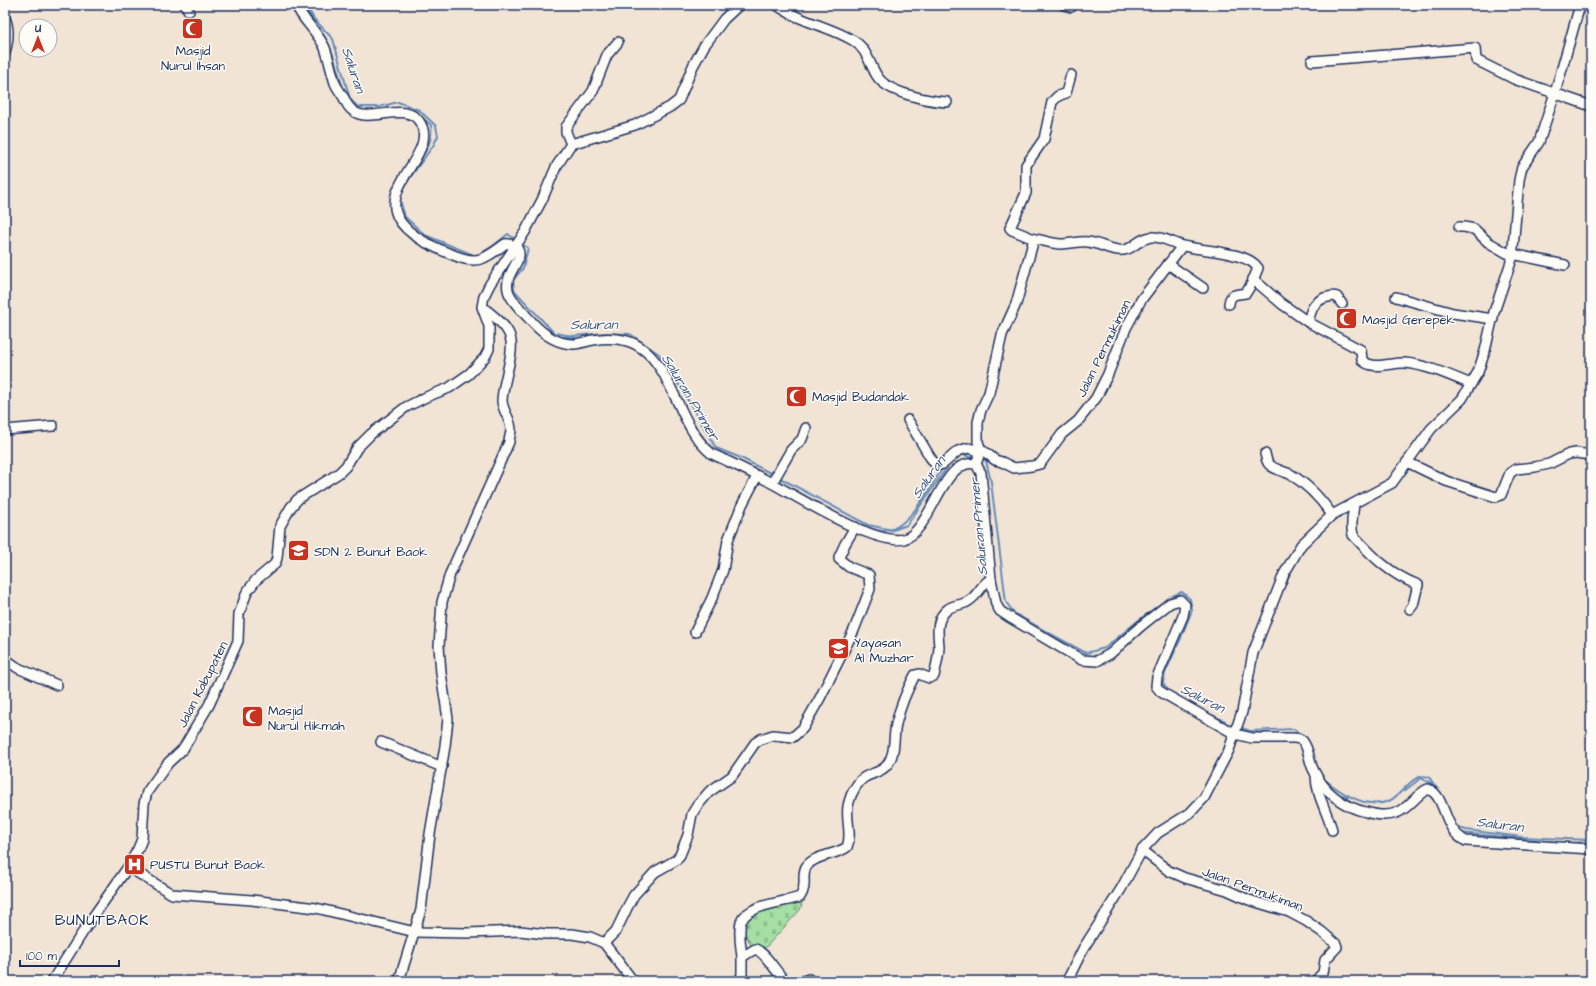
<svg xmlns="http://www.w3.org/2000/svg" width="1596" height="986" font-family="'Architects Daughter',sans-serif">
  <defs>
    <pattern id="cemetery-stones" width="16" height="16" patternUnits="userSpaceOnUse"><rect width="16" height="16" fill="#a6dfa4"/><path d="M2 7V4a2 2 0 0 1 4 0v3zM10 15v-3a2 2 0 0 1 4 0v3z" fill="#8ec090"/></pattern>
  </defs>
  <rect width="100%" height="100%" fill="#f1e4d5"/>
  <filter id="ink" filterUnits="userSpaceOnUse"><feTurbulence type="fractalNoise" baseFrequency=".025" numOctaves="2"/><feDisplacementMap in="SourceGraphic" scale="8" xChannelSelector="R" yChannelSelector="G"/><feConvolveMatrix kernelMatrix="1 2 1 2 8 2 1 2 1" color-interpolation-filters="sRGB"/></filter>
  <g filter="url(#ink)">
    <path fill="url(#cemetery-stones)" stroke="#608781" d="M797,903L802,904L800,910L767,946L758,952L753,949L743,929L751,914Z"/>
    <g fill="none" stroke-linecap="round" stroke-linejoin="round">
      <g stroke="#668bb8" stroke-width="2">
        <path d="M304,5C310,18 321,29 328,43C335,57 338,73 343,88"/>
        <path d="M306,5L314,19L333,39L350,99L358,107H379L398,102L419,110L436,126L438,136L433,146L406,183L401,196"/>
        <path d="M408,107L416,112"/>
        <path d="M419,115L431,125C433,138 428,148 421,158"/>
        <path d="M400,200L405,217L425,235L476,256L493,246L508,234L517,241"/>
        <path d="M520,243L528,248L523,268L513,280L514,290L554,333L573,336L605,333L630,334L659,354L672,373L716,448L741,458L774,475"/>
        <path d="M559,337H574"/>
        <path d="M962,453L976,455"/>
        <path d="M964,455L975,459"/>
        <path d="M981,457L986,461L991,482L1006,602L1014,613L1049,633L1086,653L1105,648L1140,619L1170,597L1182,592L1190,599L1192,610L1181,638L1165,673L1163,683L1171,694"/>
        <path d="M778,477L868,525L893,530L907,525L950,463"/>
        <path d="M787,487C809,498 862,530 885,531C889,531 898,527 901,524C919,510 930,486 943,468"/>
        <path d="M1056,640L1067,644"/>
        <path d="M1112,642L1123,636L1134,625"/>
        <path d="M1207,713L1225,721"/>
        <path d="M1220,721L1235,727"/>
        <path d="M1239,728L1252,733H1300L1308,741"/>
        <path d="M1242,728L1250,731L1294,729L1298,732"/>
        <path d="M1311,747L1318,769"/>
        <path d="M1324,779C1341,793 1366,810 1389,801C1403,795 1412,772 1429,777L1439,792"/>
        <path d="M1330,786L1337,794L1348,797"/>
        <path d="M1404,791L1421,778L1431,783L1435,789"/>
        <path d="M1456,827L1466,830L1521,837L1591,840"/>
        <path d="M1460,833L1569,843L1591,842"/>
      </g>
      <defs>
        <g id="minor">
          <path d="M185,5L189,11"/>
          <path d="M296,5C303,21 318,32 325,48C329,59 331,71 335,83C337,88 341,93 344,98C346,103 349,108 353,111C370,124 405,101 419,121C448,162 326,208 456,256C479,265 486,258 505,244C511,243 520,247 519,256C516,267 505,277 508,290C510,300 526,315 533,323C544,335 556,343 572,344C579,344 587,341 593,340C608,337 627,338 640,347C674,369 678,427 712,454C730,462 748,471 766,480C795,495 874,546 904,539C932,531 942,456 976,464L981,473L991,579L996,604L1000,611L1009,617L1082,660L1097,661L1110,654L1141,626L1170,603L1180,600L1185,605L1183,616L1157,677L1156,686L1161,692L1235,734L1252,738H1293C1297,738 1302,739 1304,743C1309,750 1309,761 1313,769C1323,791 1343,807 1366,812C1376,815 1386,817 1396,813C1409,809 1416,794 1428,789C1447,796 1442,830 1466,841L1591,849"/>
          <path d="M777,5C799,22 830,26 854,41C866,48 870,65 877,76C887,93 929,101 947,102"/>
          <path d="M1064,5L1071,7"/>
          <path d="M5,18C10,30 8,41 5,53"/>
          <path d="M1312,61L1475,48L1476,60L1514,79L1591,106"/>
          <path d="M571,144L566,132V127L593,91L607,55L618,42"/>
          <path d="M1459,227H1464L1474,229L1488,242L1507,253L1565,265"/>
          <path d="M1034,239C1043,240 1052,244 1061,244C1070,244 1079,241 1088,242C1098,243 1108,249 1118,250C1133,252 1136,239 1151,237C1162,236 1170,242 1180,245C1198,251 1248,251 1258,268L1252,283L1246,293C1238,295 1230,292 1229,304"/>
          <path d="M1168,264L1203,288"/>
          <path d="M1253,279L1282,304L1308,322L1361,350L1362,360C1373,371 1391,362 1405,363C1427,365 1451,376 1471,384"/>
          <path d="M1396,297L1453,313L1493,319"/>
          <path d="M1308,322C1311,310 1313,303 1324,298C1329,297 1333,295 1337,297L1342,304"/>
          <path d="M908,420L930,457L935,464L938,465L943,464L958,451L968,448L985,452L995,460L1002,462L1014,468L1032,466L1040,464L1062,434L1078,421L1096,398L1108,374L1126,328L1141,300L1182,246"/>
          <path d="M5,430L53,426"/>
          <path d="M1265,454C1266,456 1266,460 1268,463C1272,469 1283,471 1290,474C1307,484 1321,499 1332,515"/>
          <path d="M1407,462L1446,481L1496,497L1501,495L1510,473L1516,469L1535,467L1549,464L1569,454L1576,453L1591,455"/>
          <path d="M976,464L981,450L978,442V422L981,410L989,393L1002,335L1016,304L1034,239L1012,230L1010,228L1026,193V165L1044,139L1052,102L1058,96L1066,93L1071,75"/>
          <path d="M772,483L791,450L802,439L806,428"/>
          <path d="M1354,504C1353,515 1350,525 1353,535C1373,557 1390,574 1418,585L1413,605L1410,609"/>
          <path d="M695,632L712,598L723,570L728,540L742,505L757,476"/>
          <path d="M5,659L18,668L57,685"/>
          <path d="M381,742L442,767"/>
          <path d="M1316,775C1316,795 1327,811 1332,830"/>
          <path d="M1142,850L1169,871L1185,878L1227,890L1249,900L1289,912L1306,921L1322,932L1336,944L1337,947L1325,960L1323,973L1319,977L1318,981"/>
          <path d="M128,867L172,894L252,900L316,908L415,932L467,933L520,931L546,934H572L590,937L604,943L633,981"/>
          <path d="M604,943L616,931L628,906L634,895L655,872L676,860L680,855L688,835L692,814L697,806L709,792L732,776L755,743L761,739L773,735L793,737L803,728L820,698L854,630L870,589L869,575L849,567L839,559V557L845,544L855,527"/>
          <path d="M742,957C741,946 738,933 741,922C747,904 784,903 800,897C808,885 801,876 806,867C813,855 837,855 847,847C853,833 844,816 849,802C851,793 858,781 865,777C872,773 882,772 887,765C896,754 893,737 896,724C900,707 907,690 915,675L919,674L929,678L934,676C936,667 939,656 939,646C938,633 935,619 948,609C954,604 963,606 970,600C979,594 981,584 991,579"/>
          <path d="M52,981L88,924L128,867L138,849L142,839L144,804L147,792L168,763L183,749L209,705L238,641L239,614L247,592L256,580L275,564L277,558L280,526L291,507L298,499L339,473L346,466L357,448L371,434L406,407L426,397L449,388L469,374L485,357L489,349V326L482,307L484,296L490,284L525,232L542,200L556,167L571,144L635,125L670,107L679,100L693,66L704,46L724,19L739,5"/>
          <path d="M399,981L421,910L430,834L445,746L448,719L441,673L439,646L442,602L450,574L509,442C509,438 511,434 511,430C511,419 503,412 502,401C502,382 518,348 508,332C503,322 492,315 484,308"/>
          <path d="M739,981L742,975V957L755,949C764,951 777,973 785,981"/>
          <path d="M803,981L809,979"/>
          <path d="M1067,981L1083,949L1121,889L1142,850L1158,833L1190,813L1204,798L1229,750L1235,732L1242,712L1253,653L1284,574L1301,545L1332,515L1392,483L1431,429L1462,399L1478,372L1485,351L1494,312L1512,259L1519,180L1522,167L1539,142L1555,93L1580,5"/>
        </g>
      </defs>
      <use href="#minor" stroke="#1b2f5e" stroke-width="12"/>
      <use href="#minor" stroke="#fdfcf7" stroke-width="9"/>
    </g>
  </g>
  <defs>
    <symbol id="mosque-square" viewBox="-11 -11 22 22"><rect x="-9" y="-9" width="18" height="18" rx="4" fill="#c8321e" stroke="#fdfcf7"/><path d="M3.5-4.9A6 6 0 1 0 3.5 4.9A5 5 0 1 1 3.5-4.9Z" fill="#fff"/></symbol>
    <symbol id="school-square" viewBox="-11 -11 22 22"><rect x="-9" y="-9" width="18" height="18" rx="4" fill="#c8321e" stroke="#fdfcf7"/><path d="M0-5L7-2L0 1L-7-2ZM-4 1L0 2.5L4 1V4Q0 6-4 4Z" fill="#fff"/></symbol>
    <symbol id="hospital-square" viewBox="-11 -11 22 22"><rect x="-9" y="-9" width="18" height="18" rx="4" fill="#c8321e" stroke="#fdfcf7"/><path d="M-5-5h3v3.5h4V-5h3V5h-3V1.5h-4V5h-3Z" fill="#fff"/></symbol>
  </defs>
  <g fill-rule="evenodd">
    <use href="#mosque-square" x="180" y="16" width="25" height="25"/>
    <use href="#mosque-square" x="1334" y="306" width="25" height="25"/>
    <use href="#mosque-square" x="784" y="384" width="25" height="25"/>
    <use href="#school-square" x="286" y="538" width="25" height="25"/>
    <use href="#school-square" x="826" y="636" width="25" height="25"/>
    <use href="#mosque-square" x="240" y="704" width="25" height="25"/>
    <use href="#hospital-square" x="122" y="852" width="25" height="25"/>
  </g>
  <g text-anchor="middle" stroke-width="3" stroke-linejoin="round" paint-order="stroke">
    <g font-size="13" fill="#1b2f5e" stroke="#fdfcf7" text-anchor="start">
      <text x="193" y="55" text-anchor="middle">Masjid<tspan x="193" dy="15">Nurul Ihsan</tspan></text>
      <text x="1362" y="324">Masjid Gerepek</text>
      <text x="812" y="401">Masjid Budandak</text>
      <text x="314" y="556">SDN 2 Bunut Baok</text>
      <text x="854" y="647">Yayasan<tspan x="854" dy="15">Al Muzhar</tspan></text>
      <text x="268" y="715">Masjid<tspan x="268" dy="15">Nurul Hikmah</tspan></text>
      <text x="150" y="869">PUSTU Bunut Baok</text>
    </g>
    <g font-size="13" fill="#1b2f5e" stroke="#fdfcf7">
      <text transform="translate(1103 348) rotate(-64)" y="5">Jalan Permukiman</text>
      <text transform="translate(202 684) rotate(-63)" y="5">Jalan Kabupaten</text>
      <text transform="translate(1253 888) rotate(20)" y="5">Jalan Permukiman</text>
    </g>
    <g font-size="14" font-style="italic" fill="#3a5584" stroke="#fdfcf7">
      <text transform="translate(354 70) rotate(72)" y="5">Saluran</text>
      <text x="594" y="329">Saluran</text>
      <text transform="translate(691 397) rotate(59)" y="5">Saluran Primer</text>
      <text transform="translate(928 477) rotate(-55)" y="5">Saluran</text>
      <text transform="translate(978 527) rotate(-95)" y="5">Saluran Primer</text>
      <text transform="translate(1203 698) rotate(27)" y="5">Saluran</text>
      <text transform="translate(1500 824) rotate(7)" y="5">Saluran</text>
    </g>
    <g font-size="15" letter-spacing="1" fill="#1b2f5e" stroke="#fdfcf7">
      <text x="102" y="925">BUNUTBAOK</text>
    </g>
  </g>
  <rect width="1596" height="986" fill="none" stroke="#fdfcf7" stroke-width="20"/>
  <rect x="10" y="10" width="1576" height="966" fill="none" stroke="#1b2f5e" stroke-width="1.5" filter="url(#ink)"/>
  <g transform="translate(38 38)"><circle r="19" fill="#fdfcf7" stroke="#a3aaba"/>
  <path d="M0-3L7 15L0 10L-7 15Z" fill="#c8321e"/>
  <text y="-6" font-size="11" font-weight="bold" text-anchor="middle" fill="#1b2f5e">U</text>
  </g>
  <path d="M20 960v6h99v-6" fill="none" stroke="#1b2f5e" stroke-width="2"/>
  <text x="26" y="960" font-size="12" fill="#1b2f5e" stroke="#fdfcf7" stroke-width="3" paint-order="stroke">100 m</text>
</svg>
